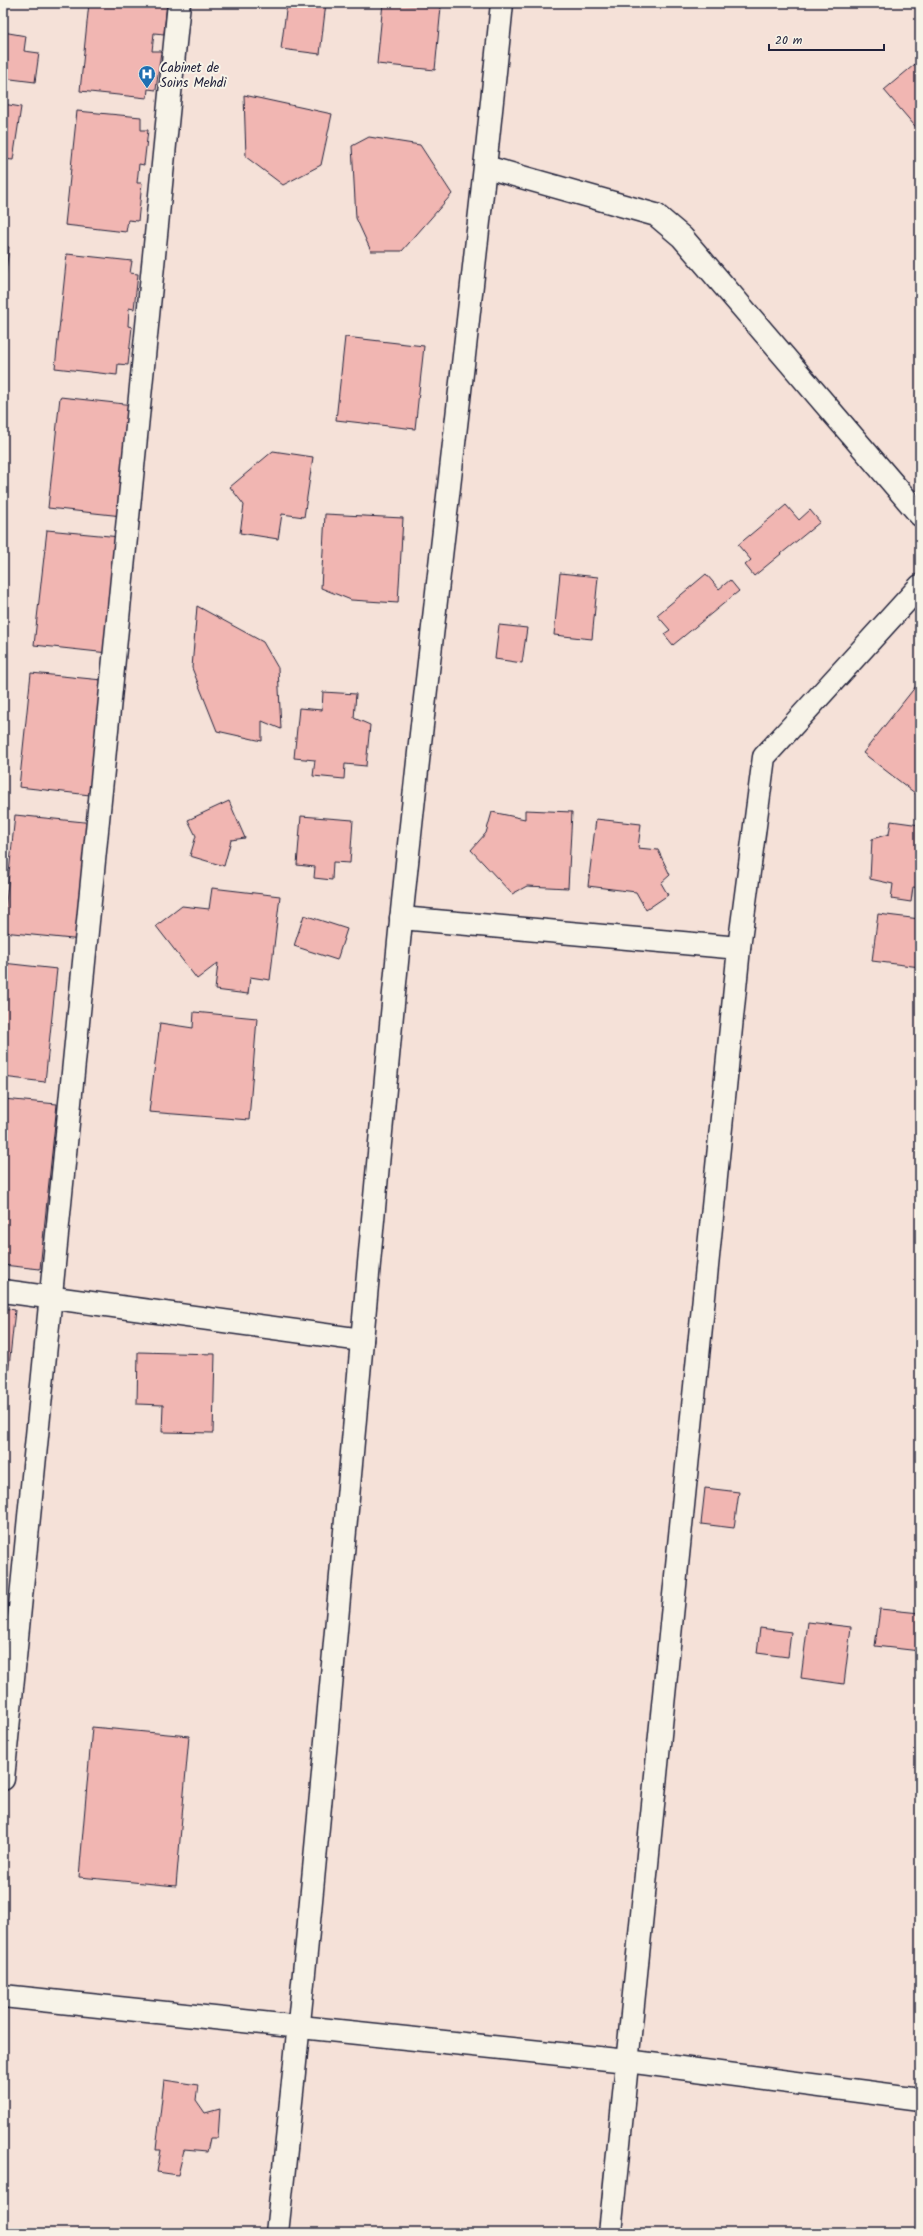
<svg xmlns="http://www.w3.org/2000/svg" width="923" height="2236" font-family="Kalam,sans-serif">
  <rect width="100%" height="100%" fill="#f5e1d8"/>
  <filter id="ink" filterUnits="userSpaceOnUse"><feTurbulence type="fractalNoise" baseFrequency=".025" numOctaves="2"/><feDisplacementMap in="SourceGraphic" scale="8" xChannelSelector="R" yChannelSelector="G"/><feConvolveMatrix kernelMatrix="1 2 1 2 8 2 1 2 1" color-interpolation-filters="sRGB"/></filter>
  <g filter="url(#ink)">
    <g fill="#f1b6b2" stroke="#22223b">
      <path d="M89,3H167L164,34L154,33L152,51H161L156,90L148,89L147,98L80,91Z"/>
      <path d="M287,3H326L320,54L281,49Z"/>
      <path d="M383,3L441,7L435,70L377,64Z"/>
      <path d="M3,32L26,36L24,51L39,53L35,82L3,78Z"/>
      <path d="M920,60V132L884,90Z"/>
      <path d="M244,95L332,114L321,165L283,185L246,157Z"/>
      <path d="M3,104L21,107L13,160L3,159Z"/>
      <path d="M77,111L141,117V130H148L144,165L139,164L137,183H142L138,221L128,220L126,232L65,225Z"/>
      <path d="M369,137L420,145L452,194L402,251H371L356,218L352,146Z"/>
      <path d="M3,246L9,247L4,287L3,286Z"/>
      <path d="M67,254L132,261L130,273L138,274L134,309L129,308L128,326L132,327L128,365L118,364L117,375L55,368Z"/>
      <path d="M3,293L7,294L3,319Z"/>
      <path d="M345,337L424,346L415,429L336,420Z"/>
      <path d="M60,397L134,405L122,516L48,508Z"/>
      <path d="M273,451L313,457L304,517L282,514L278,539L240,533L244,505L230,487Z"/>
      <path d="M786,505L799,520L810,510L820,522L754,576L745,565L751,560L738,545Z"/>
      <path d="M325,514L403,518L398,603L351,600L321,588Z"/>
      <path d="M47,530L120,537L108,653L34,645Z"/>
      <path d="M560,573L598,577L592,639L554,635Z"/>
      <path d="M706,574L719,589L730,580L739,591L673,645L664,634L670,630L657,615Z"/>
      <path d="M197,606L263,642L278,668L281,729L262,721V741L217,731L192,668Z"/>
      <path d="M499,625L527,628L522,663L495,659Z"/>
      <path d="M31,673L102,680L90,795L19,787Z"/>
      <path d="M920,681V797L863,753Z"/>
      <path d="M323,692L356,694L354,718L370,725L366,766L345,764L344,779L313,776L315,760L294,758L299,708L322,710Z"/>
      <path d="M229,801L245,838L231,840L224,866L190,856L196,836L188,820Z"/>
      <path d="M525,810L572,812L568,888L527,886L512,894L471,850L486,833L492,812L525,819Z"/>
      <path d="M15,815L94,823L82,940L3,932Z"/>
      <path d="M301,816L353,820L350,863L333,862L332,880L314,878L315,867L297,865Z"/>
      <path d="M596,819L641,824L638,848L658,850L670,875L661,883L668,895L646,910L636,892L588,886Z"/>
      <path d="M891,821L920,825V888L913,887L911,902L891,899L893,884L870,879L872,839L889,834Z"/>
      <path d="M212,888L280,896L270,980L250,977L248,994L215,990L218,963L197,979L156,926L182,906L209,909Z"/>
      <path d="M878,914L920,919V967L872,961Z"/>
      <path d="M304,915L347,929L337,960L294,946Z"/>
      <path d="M3,963L57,969L45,1082L3,1077Z"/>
      <path d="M194,1012L257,1018L249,1120L149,1112L160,1023L193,1028Z"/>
      <path d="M3,1099L57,1104L40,1269L3,1265Z"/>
      <path d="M3,1308L15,1310L3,1423Z"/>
      <path d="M138,1352L215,1354L213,1433L162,1432L163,1405L137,1404Z"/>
      <path d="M705,1488L739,1492L734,1528L701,1524Z"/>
      <path d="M880,1609L920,1613V1651L875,1646Z"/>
      <path d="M808,1622L851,1627L844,1684L801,1678Z"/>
      <path d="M760,1628L791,1632L788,1657L757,1653Z"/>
      <path d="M92,1727L189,1736L176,1886L79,1877Z"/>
      <path d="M164,2080L198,2085L196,2100L205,2113L220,2109L218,2138H210L207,2152L184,2150L178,2175L157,2172L161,2150H156Z"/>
      <path d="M177,2229L208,2233H177Z"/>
    </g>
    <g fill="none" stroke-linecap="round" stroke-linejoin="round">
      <defs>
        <path id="lane" d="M3,1291L362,1340"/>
        <g id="street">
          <path d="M486,167L656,215L682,237L920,515"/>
          <path d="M401,918L739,948"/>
          <path d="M3,1779L179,3"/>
          <path d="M3,1996L627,2061L920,2099"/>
          <path d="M277,2233C325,1796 358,1358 401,921C432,615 472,309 502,3"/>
          <path d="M610,2233L739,948L764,757L920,586"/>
        </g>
      </defs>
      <use href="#lane" stroke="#22223b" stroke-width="25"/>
      <use href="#street" stroke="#22223b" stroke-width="25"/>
      <use href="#lane" stroke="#f7f3e8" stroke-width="22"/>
      <use href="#street" stroke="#f7f3e8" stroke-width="22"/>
    </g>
  </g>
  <defs>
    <symbol id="hospital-pin" viewBox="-11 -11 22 30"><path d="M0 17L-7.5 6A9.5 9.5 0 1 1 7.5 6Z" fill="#1f6fb2" stroke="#f7f3e8"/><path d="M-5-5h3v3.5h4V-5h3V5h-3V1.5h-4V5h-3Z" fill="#fff"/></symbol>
  </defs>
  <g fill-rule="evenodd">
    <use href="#hospital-pin" x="137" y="64" width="20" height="27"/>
  </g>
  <g text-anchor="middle" stroke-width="4" stroke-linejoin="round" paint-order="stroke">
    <g font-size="13" fill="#22223b" stroke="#f7f3e8" text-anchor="start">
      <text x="160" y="72">Cabinet de<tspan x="160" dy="15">Soins Mehdi</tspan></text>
    </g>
  </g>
  <rect width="923" height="2236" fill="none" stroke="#f7f3e8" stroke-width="16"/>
  <rect x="8" y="8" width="907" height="2220" fill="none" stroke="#22223b" stroke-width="1.5" filter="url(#ink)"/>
  <path d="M769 44v6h115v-6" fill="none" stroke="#22223b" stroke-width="2"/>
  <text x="775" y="44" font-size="12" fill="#22223b" stroke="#f7f3e8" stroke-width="3" paint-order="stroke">20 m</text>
</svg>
